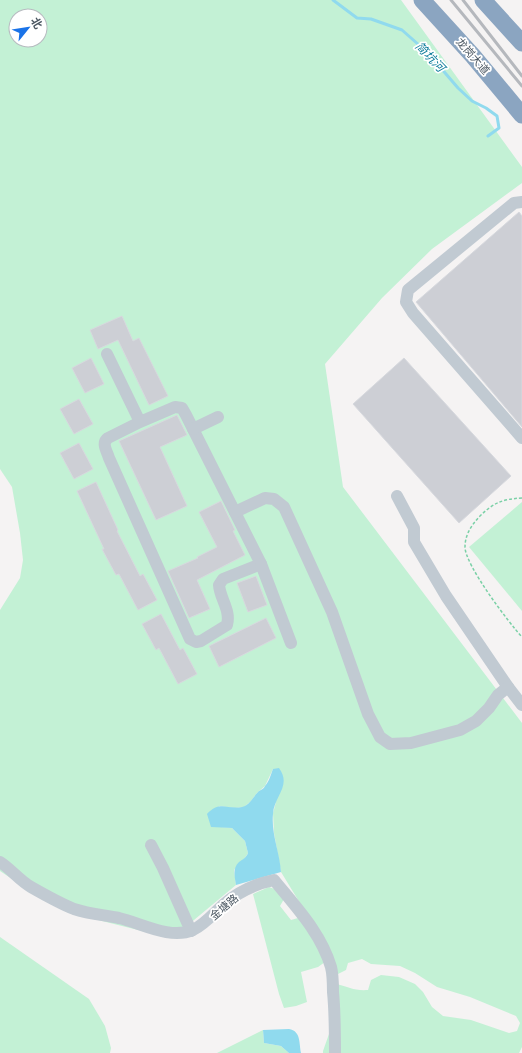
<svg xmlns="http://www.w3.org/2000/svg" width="522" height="1053" font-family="Poppins,'Noto Sans SC',sans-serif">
  <rect width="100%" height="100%" fill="#f5f3f3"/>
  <g fill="#c3f1d5" fill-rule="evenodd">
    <path d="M0,0H401L522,167V183L432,249L382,298L325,364L343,487L522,723V1047L519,1053H323V1051L329,1034L336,984C349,987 354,991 368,990L371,980L381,975L399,977L415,984L423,992L432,1007L443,1016L471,1020L509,1033L517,1031L520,1023L516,1016L470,997L437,987L415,973L400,966L371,964L362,959L348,963L346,970L336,975L303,908L281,872L274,833L273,813L276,802L273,769L265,786L257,793L251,801L244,807L235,808L219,806L211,826L232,828L245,841L248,853C245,859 239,864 234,870L236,885L188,925L158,935L74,914L30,891L0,871V610L20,578L23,560L20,533L12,487L0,469ZM16,16H40V40H16Z"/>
    <path d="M522,502V611L469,547Z"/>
    <path d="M269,887L280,891L284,899L280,906L291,920L298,918L309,929L325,962L318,967L301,972L307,1002L296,1006L284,1008L279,994L253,894Z"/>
    <path d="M0,937L89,999L105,1026L111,1048L110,1053H0Z"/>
    <path d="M263,1030L264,1043L281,1046L289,1053H217Z"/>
  </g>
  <g fill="#90daee">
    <path d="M279,768C292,786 274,796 273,814C271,834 280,853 281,872L236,885C235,878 232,868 239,862C243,859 246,858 248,853L245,841L232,828L211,827L207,814C220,800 227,810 242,807C250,805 253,797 258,792C260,790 264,789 265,786C269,782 271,774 273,769Z"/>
    <path d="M289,1029C301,1031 299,1043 301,1053H289L281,1046L264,1043L263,1030Z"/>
  </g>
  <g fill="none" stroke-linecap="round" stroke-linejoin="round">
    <path stroke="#90daee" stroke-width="3" d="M333,0L357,18L371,19L402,30L428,53L458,88L472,101L486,108L497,116L499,128L488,136"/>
  </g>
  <g fill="#cdcfd5" stroke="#d7d9de">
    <path d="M519,212L522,216V427L416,302Z"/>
    <path d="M122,316L133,341L139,338L168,396L149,405L118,340L98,349L90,330Z"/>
    <path d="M91,358L104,384L85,393L72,368Z"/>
    <path d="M404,358L511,476L459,523L353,404Z"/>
    <path d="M79,399L93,424L74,434L60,409Z"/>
    <path d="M177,415L187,435L160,447L187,506L156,520L119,441Z"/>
    <path d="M79,443L93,469L74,479L60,453Z"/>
    <path d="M96,482L118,530L117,531L140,576L143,574L157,600L138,610L119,574L116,575L102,549H104L77,491Z"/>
    <path d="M221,501L235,530L233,531L245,555L197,580L210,609L189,618L168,571L198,558L197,557L217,547L199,512Z"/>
    <path d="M256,576L267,605L248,612L237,583Z"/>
    <path d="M161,614L180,650L183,648L197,674L178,684L159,648L156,650L142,624Z"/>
    <path d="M266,618L276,638L219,667L209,646Z"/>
  </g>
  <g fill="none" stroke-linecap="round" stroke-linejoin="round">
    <path stroke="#7ad0a6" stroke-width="1.5" stroke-dasharray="3 2" stroke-linecap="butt" d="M522,498C502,499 493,503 479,517C471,526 465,535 465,547C465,565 509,623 522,637"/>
    <g stroke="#c1cad2" stroke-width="12">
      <path d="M522,202L514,203L408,290L406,302L413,313L522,438"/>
      <path d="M107,354L140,422L108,438C101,443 107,451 109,458L190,639L196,642L201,641L227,625C231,610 220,599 219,585L223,579L261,564L186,415L182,408L175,407L140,422"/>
      <path d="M193,429L218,417"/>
      <path d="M397,496L414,528V542L446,596L508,687"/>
      <path d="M235,512L265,498L274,499L284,507L332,612L368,714L380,737L390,744L411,743L460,730L476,721L489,708L498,695L508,687L522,705"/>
      <path d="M261,564L291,643"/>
      <path d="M151,845L163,868L191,931"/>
      <path d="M0,862C11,869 19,880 31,887C45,895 59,903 74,909C89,914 104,915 119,918C141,923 170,940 193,930C205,924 213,914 223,905C238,892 255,884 274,880C296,907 321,933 331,967C333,975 333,984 333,992C335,1012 335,1032 335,1053"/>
    </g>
    <g stroke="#8ba5c1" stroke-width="17">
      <path d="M422,0L473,56L522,115"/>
      <path d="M483,0L522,43"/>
    </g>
    <g stroke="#b5b8bd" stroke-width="3">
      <path d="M451,0L522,86"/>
      <path d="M463,0L522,76"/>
    </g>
  </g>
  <g text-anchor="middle" stroke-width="3.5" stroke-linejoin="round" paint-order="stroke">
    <g font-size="11" fill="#4a5661" stroke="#fff">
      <text transform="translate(473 56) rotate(49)" y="4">龙岗大道</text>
      <text transform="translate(224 907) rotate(-40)" y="4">金塘路</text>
    </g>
    <g font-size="12" font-style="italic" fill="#0c7c9b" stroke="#fff">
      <text transform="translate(430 57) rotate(46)" y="4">简坑河</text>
    </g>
  </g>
  <g transform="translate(28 28) rotate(60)"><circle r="19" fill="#ffffff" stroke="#b7bbc0"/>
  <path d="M0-3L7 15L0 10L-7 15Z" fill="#1a73e8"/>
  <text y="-6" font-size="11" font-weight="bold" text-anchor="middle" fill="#4a5661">北</text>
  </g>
</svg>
